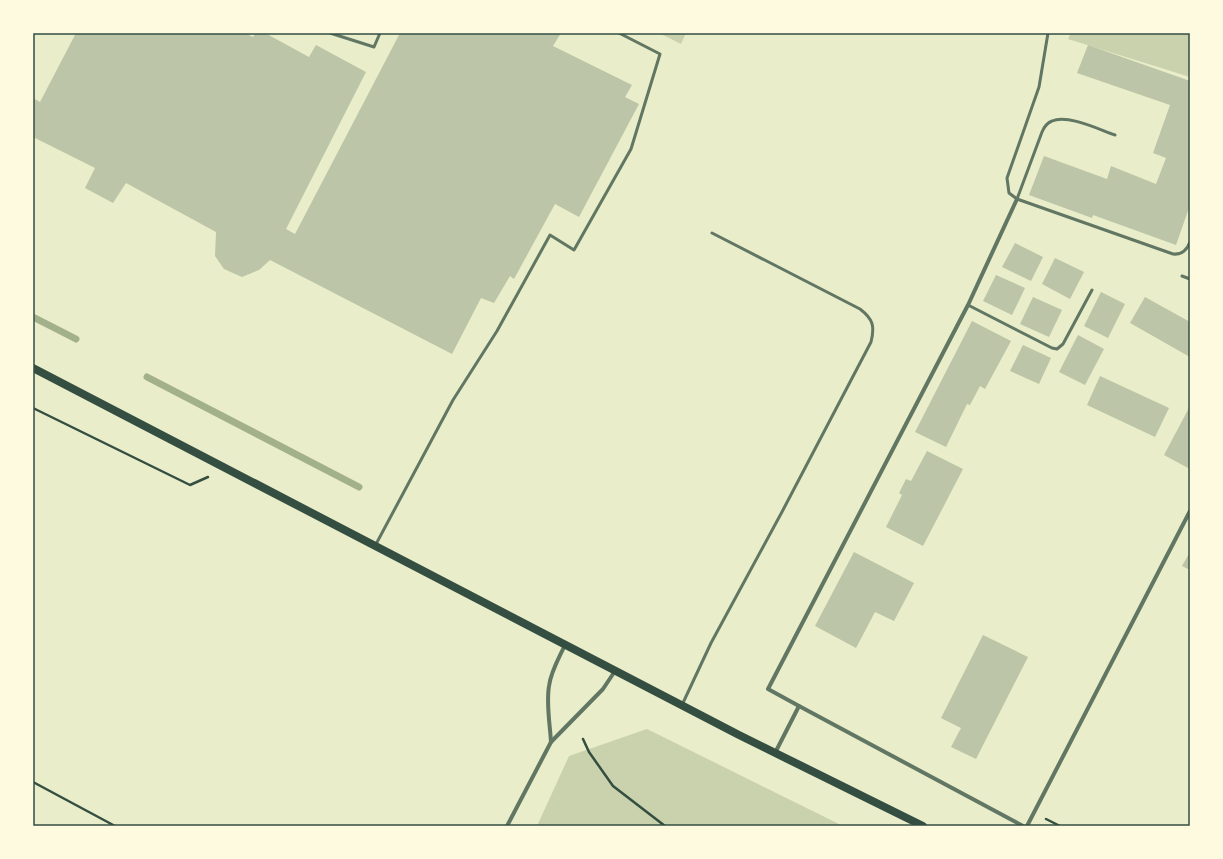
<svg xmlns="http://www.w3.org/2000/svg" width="1223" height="859" font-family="'Titillium Web',sans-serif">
  <rect width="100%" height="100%" fill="#e9edc9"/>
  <g fill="#cad2ad">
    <path d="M659,33H686L681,44Z"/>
    <path d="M1071,33H1190V77L1068,39Z"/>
    <path d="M647,729L843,826H537L569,756Z"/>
  </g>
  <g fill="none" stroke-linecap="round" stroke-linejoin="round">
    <g stroke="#a3b18a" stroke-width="7">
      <path d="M33,317L76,339"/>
      <path d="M147,377L359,487"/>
    </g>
  </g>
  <g fill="#bcc5a7">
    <path d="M76,33H245L253,37L256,33H265L309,57L316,45L366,72L286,229L295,234L400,33H561L553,46L632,85L625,97L639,104L579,217L555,204L514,279L510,276L494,303L481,298L452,354L270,260L259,270L242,277L224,269L215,256L216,232L126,183L113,203L85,188L95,168L33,137V98L40,102Z"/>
    <path d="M1088,45L1190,81L1189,108H1190V205L1176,245L1093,215L1092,218L1029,195L1044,156L1107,179L1111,166L1156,184L1166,158L1153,153L1170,105L1077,73Z"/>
    <path d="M1015,243L1043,257L1031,281L1002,267Z"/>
    <path d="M1055,258L1084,272L1070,299L1042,284Z"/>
    <path d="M996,275L1025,288L1012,315L983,301Z"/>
    <path d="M1101,292L1125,304L1108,338L1084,326Z"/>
    <path d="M1033,297L1062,310L1049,337L1020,324Z"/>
    <path d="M1145,297L1190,322V357L1130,323Z"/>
    <path d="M972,321L1011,341L985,389L980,386L970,405L967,404L946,447L915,432Z"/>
    <path d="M1078,335L1104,349L1085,385L1059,372Z"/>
    <path d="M1023,345L1051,358L1039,384L1010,371Z"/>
    <path d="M1100,376L1169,408L1155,437L1087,405Z"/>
    <path d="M1190,406V469L1164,455Z"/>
    <path d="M927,451L963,469L923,546L886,527L902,495L899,493L906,479L911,481Z"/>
    <path d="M854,552L914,583L894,621L875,612L856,648L815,626Z"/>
    <path d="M1190,552V570L1182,566Z"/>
    <path d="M983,635L1028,657L976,759L951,747L961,728L941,718Z"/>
  </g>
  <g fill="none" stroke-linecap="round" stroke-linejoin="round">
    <g stroke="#344e41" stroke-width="2.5">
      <path d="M33,408L190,485L208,477"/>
      <path d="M583,739L589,752L613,786L665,826"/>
      <path d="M33,782L115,826"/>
      <path d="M1046,819L1060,826"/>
    </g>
    <g stroke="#617663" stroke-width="3">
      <path d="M330,33L374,47L380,33"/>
      <path d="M1048,33L1039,87L1007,178L1009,193L1017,199L1173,254C1182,255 1187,250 1190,242"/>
      <path d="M1017,199L1042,132C1044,127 1047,123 1052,121C1068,114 1100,130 1115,135"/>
      <path d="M1182,276L1190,279"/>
      <path d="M968,305L1052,348L1057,349L1063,344L1092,290"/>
      <path d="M375,546L453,400L497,331L550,235L574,250L631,149L660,54L619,33"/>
      <path d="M682,705L711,643L783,510L871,342C875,326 873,319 860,309L712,233"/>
    </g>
    <g stroke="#617663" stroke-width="4">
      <path d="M799,706L768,689L968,305L1017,199"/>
      <path d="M551,742C550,724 546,704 549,686C551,671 559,658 565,645"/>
      <path d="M775,753L799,706L1023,826"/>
      <path d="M507,826L551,742L603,689L615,671"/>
      <path d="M1027,826L1190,511"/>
    </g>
    <path stroke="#344e41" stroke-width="8" d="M33,368L739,735L923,826"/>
  </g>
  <rect width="1223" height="859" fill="none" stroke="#fefae0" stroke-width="68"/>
  <rect x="34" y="34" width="1155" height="791" fill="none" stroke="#344e41" stroke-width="1.5"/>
</svg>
